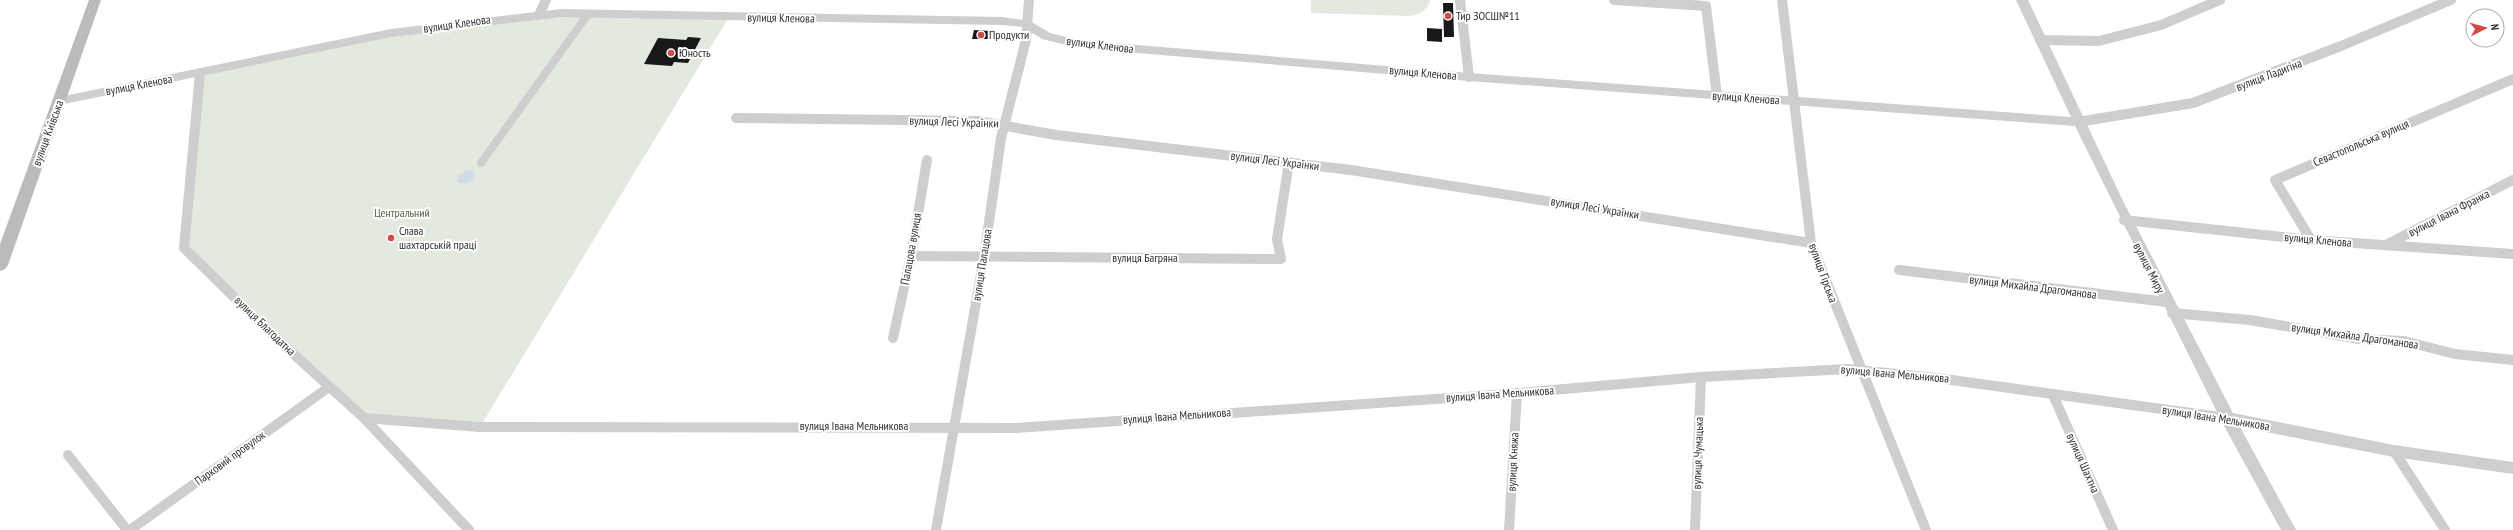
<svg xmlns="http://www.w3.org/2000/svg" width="2513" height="530" font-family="'PT Sans Narrow',sans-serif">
  <rect width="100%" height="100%" fill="#fff"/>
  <g fill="#e3e9de">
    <path d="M1311,0H1430V1C1426,11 1421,14 1409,16L1311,13Z"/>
    <path d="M561,13L729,17L480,427L364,418L184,248L200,73L391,33Z"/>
  </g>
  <path fill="#d0dde9" d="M466,170L474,171L476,177L469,183H459L457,177Z"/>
  <g fill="#181818">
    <path d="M1443,3H1453L1454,37H1444Z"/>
    <path d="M1427,28L1442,29V42L1427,41Z"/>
    <path d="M974,30L990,31L988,39H972Z"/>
    <path d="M688,37L701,38L688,63L674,62L672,66L644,64L658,38L686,40Z"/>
  </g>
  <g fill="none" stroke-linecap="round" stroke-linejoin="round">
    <path stroke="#cecece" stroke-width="8" d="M481,163L588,14"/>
    <g stroke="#cecece" stroke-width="10">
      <path d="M1460,0L1469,77"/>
      <path d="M1614,0L1706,6L1717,96"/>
      <path d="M1782,0L1811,243L1926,530"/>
      <path d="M539,15L546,0"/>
      <path d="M2040,40L2099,41L2161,25L2220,0"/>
      <path d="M200,73L184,248L277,339L364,418L469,530"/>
      <path d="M736,118L978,121L1056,135L1351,170L1811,243"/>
      <path d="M2078,122L2193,103L2341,46L2451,0"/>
      <path d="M2124,220L2311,240L2513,254"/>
      <path d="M2311,240L2275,180L2513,79"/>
      <path d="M2386,245L2513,180"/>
      <path d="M911,256L1281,259L1277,239L1289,162"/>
      <path d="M1899,270L2167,302"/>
      <path d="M2172,313L2250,320L2359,339L2404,341L2455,354L2513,360"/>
      <path d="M893,338L911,256L927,160"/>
      <path d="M2053,395L2113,530"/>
      <path d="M364,418L480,427L1016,428L1508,394L1701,377L1847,369L1937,378L2227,418"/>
      <path d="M2394,451L2445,530"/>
      <path d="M68,455L127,530"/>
      <path d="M130,530L329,387"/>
      <path d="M936,530L984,257L1001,138L1026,40L1029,0"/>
      <path d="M1509,530L1517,393"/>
      <path d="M1695,530L1701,377"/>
    </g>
    <path fill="#cecece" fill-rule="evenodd" d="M2016,0H2028L2123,201L2233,413L2394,445L2513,462V474L2394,457L2240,427L2296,530H2281L2222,422L2075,126L1469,81L1078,48L1042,39L1023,27L1002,25L561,17L391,37L59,105L53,101L59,97L391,29L561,9L1002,17L1030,21L1050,33L1078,40L1469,73L2071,117Z"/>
    <path fill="#bbb" fill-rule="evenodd" d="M89,0H101L8,265L5,269L0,271V244Z"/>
  </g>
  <g fill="#d24b49" stroke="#fff" stroke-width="1.5">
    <circle cx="1448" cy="16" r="4"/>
    <circle cx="981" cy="35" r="4"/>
    <circle cx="671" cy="53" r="4"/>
    <circle cx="391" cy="238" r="4"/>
  </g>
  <g text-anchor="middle" stroke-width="4" stroke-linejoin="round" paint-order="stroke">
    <g font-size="12" fill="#313131" stroke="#fff" text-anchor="start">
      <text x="1456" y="20">Тир ЗОСШ№11</text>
      <text x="989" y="39">Продукти</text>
      <text x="679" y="57">Юность</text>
      <text x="399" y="235">Слава<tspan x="399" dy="14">шахтарській праці</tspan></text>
    </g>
    <g font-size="12" fill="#313131" stroke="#fff">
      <text transform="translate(781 18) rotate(1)" y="4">вулиця Кленова</text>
      <text transform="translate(457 24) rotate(-8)" y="4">вулиця Кленова</text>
      <text transform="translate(1100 45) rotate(7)" y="4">вулиця Кленова</text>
      <text transform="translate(1423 73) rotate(5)" y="4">вулиця Кленова</text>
      <text transform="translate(2269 75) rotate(-21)" y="4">вулиця Ладигіна</text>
      <text transform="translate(139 85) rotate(-11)" y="4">вулиця Кленова</text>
      <text transform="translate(1746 98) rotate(4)" y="4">вулиця Кленова</text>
      <text transform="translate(954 122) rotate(2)" y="4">вулиця Лесі Українки</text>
      <text transform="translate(48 133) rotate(-70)" y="4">вулиця Київська</text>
      <text transform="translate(2361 143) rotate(-23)" y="4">Севастопольська вулиця</text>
      <text transform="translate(1275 161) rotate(7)" y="4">вулиця Лесі Українки</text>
      <text transform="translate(1595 208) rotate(9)" y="4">вулиця Лесі Українки</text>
      <text transform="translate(2449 213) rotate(-27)" y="4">вулиця Івана Франка</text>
      <text transform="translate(2318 240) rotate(5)" y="4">вулиця Кленова</text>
      <text transform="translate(911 249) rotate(-80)" y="4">Палацова вулиця</text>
      <text x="1145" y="262">вулиця Багряна</text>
      <text transform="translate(982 265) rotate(-81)" y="4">вулиця Палацова</text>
      <text transform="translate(2149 268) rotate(63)" y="4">вулиця Миру</text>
      <text transform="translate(1823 273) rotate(70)" y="4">вулиця Гірська</text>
      <text transform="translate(2033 287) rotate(7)" y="4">вулиця Михайла Драгоманова</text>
      <text transform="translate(265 326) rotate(44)" y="4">вулиця Благодатна</text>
      <text transform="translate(2355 336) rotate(8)" y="4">вулиця Михайла Драгоманова</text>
      <text transform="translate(1895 374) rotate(5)" y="4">вулиця Івана Мельникова</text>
      <text transform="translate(1500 394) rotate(-4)" y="4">вулиця Івана Мельникова</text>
      <text transform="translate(1177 416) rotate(-4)" y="4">вулиця Івана Мельникова</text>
      <text transform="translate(2216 418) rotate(9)" y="4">вулиця Івана Мельникова</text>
      <text x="854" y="430">вулиця Івана Мельникова</text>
      <text transform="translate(1698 453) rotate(-88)" y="4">вулиця Чумацька</text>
      <text transform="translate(230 458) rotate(-36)" y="4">Парковий провулок</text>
      <text transform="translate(1513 462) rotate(-87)" y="4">вулиця Княжа</text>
      <text transform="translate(2083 463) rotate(66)" y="4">вулиця Шахтна</text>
    </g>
    <g font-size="12" fill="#516843" stroke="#fff">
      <text x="402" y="217">Центральний</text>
    </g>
  </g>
  <g transform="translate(2485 28) rotate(84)"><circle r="19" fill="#ffffff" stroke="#adadad"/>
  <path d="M0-3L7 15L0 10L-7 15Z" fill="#d24b49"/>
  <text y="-6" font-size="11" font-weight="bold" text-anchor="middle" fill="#313131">N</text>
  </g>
</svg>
